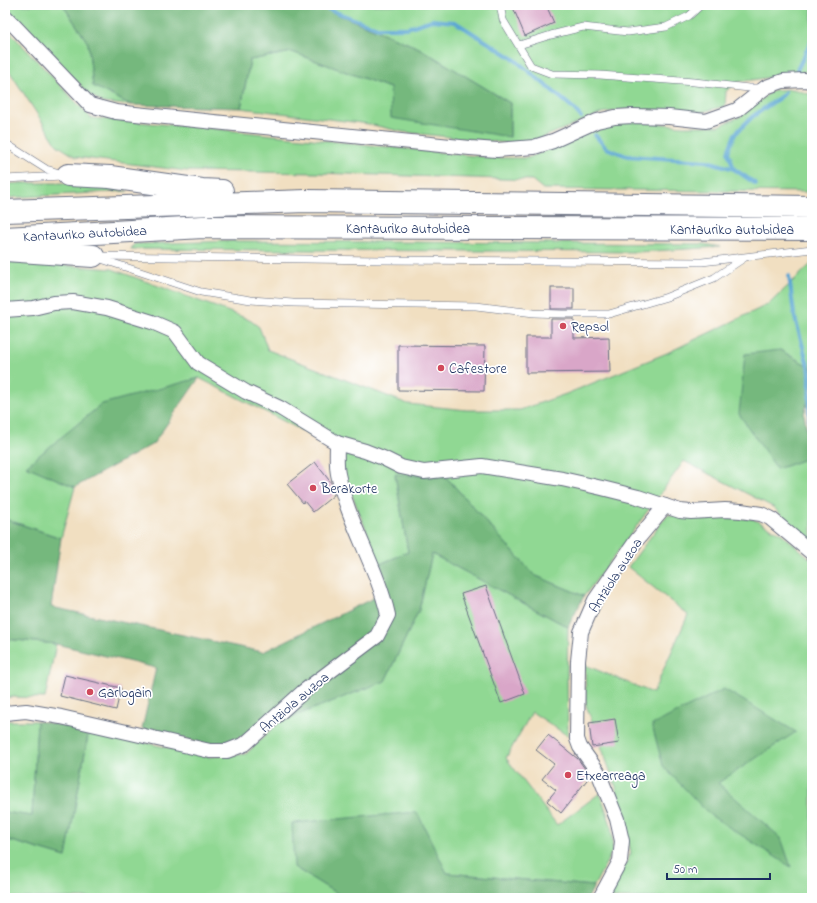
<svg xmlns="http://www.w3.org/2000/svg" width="817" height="903" font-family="'Indie Flower',sans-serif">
  <rect width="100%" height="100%" fill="#fff"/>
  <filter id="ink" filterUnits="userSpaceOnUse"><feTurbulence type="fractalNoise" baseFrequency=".025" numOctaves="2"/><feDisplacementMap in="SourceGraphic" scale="8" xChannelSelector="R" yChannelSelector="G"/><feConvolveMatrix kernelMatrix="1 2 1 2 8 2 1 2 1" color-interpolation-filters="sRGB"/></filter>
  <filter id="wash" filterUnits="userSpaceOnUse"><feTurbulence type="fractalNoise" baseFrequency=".012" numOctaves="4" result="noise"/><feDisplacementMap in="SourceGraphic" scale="16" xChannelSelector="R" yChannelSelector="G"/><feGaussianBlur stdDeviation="0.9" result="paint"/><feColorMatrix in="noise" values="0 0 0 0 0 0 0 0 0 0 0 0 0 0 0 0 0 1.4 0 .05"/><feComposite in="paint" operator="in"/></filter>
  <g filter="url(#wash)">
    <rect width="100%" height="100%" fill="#f1dfc1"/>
    <g fill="#90d893" stroke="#568478">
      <path d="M5,5H63L88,43L93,86L131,105L103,103L89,94L5,8Z"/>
      <path d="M315,5H812V70L800,73L738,82L726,91L725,106L702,112L630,109L602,113L534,141L506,143L403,132L369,124L241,108L250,60L292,52L390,88L510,137V103L419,48Z"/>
      <path d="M5,27L91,118L206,128L494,158H528L601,127L632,121L683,126H719L741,116L773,90L793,89L812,95V192L543,189L532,180L317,173L187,171L76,157L57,145L10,72L5,67Z"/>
      <path d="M24,183H77L128,191L5,198V184Z"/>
      <path d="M234,241L703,244L720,247L637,252L131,249L134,244Z"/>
      <path d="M5,261L112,269L243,317L251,321L259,327L268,350L408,404L467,410H520L566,394L667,353L769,304L812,263V368L780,350L776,469L811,457L812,460V544L773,507L684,461L622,546L584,596L534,575L447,478L395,475L408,552L380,564L342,470L344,452L199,378L27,466L75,487L61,538L5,519Z"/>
      <path d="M667,515L753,519L782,534L812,560V898H608L631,853L616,787L586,705L585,665L653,693L688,615L628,567Z"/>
      <path d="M432,554L568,627L567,672L568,736L532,712L506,758L557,825L600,793L611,825L613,850L594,886L447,873L294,867L344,898H5V839L66,857L89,730L209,757L246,754L280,721L385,681L419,610Z"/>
      <path d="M5,639L56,644L45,698L12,697L5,698Z"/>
      <path d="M5,721H37L32,817L5,812Z"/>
    </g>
    <g fill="#74b87d" stroke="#48746e">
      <path d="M63,5H315L419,48L510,103V137L391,118L390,88L292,52L250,60L241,108L131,105L93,86L88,43Z"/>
      <path d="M780,350L812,368V387L804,414L811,457L777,469L739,414L745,354Z"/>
      <path d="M199,378L153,444L75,487L26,466L102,404Z"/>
      <path d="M395,474L447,478L534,575L584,596L568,627L432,554L419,610L385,681L228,742L206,744L142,729L156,668L56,644L5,639V519L61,538L51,607L263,652L388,591L380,564L408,552Z"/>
      <path d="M724,689L796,732L718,783L781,838L791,867L710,815L663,766L652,725Z"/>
      <path d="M37,721L89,730L66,857L5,839V812L32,816Z"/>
      <path d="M417,812L447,873L594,886L588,898H344L294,867L292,823Z"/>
    </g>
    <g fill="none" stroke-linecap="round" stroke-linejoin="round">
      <g stroke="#5aa6d3" stroke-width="4">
        <path d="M317,5L378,28H407L432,20L455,22L514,59L573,108L581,117"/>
        <path d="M797,70L812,40"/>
        <path d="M595,135L606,148L627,156L707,161L734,169L756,184"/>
        <path d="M734,169L728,152L735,134L752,117L783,95L785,92"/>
        <path d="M789,276L794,314L810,373L809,417L812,452"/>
      </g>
    </g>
    <g id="blocks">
      <g fill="#d9a6c8">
        <path d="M512,5H546L554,23L525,36Z"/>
        <rect x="551" y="288" width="23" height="21"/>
        <path d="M551,319H574V338L609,337L610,372L526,373V337H551Z"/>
        <path d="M398,345L485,346L484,391L398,390Z"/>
        <path d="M315,462L332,484L334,495L313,512L304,501L303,503L287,484Z"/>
        <path d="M486,586L525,694L501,703L461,594Z"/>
        <path d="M65,675L121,688L116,710L60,696Z"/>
        <path d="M615,719L619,743L592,747L589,723Z"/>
        <path d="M548,735L578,759L590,776L561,813L547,801L556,790L542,779L554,764L536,750Z"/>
      </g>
    </g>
  </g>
  <g filter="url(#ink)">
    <use href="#blocks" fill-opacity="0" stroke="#666d81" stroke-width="1"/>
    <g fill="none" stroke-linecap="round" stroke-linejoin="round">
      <defs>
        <g id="lane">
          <path d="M500,5L503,20L531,66L552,74L600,75L694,82L749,88H761"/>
          <path d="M519,45L551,35L583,27L628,32L666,27L689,16L701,5"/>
          <path d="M5,143L46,169L66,175"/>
          <path d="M5,179L62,176"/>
          <path d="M96,256L381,260L702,262L812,249"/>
          <path d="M101,259L201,292L251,300L293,303L476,306L534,313L562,314H609L667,297L714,278L744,258"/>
        </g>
        <g id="street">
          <path d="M5,16L90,105L116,112L470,148L497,150L534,147L553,141L597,121L615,117L633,116L669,117L706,121L737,110L766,87L783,81L804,80L812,81"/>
          <path d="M5,310L33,308L54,303L73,302L107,308L152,322L175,332L198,363L246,392L280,408L337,443L365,451L383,458L401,467L424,472L482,466L562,479L602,488L638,497L680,511L691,512L725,510L741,511L761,514L770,518L812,553"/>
          <path d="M5,713L26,711L61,717L210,751H227L245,744L304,691L377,636L388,615C377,566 348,523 338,474C336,464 337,453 337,443"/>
          <path d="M600,898L620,861L622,841L617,819L598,772L580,747L577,739L578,661L581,632L595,600L636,541L665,506"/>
        </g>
        <g id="highway">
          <path d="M68,175L110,177L202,190L222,191"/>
          <path d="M5,211L306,201L812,207"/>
          <path d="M5,238L203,227L812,229"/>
          <path d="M5,250L93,256"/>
        </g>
      </defs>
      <use href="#lane" stroke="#666d81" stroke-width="8"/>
      <use href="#street" stroke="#666d81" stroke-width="16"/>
      <use href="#highway" stroke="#666d81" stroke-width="24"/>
      <use href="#lane" stroke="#fff" stroke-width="7"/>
      <use href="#street" stroke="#fff" stroke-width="14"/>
      <use href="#highway" stroke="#fff" stroke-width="22"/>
    </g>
  </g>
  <g fill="#d1495b" stroke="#fff" stroke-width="1.5">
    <circle cx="563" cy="326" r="4"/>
    <circle cx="441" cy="368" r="4"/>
    <circle cx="313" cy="488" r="4"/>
    <circle cx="90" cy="692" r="4"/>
    <circle cx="568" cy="775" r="4"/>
  </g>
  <g text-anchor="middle" stroke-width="3.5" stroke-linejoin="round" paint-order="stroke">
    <g font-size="14" fill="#1b2f5e" stroke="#fff">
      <text x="408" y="233">Kantauriko autobidea</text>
      <text x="732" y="234">Kantauriko autobidea</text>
      <text transform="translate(85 233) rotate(-3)" y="5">Kantauriko autobidea</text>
      <text transform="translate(615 575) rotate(-57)" y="5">Antziola auzoa</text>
      <text transform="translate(294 702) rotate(-40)" y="5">Antziola auzoa</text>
    </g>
    <g font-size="14" fill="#1b2f5e" stroke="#fff" text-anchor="start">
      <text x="571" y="331">Repsol</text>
      <text x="449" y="373">Cafestore</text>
      <text x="321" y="493">Berakorte</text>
      <text x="98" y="697">Garlogain</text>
      <text x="576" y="780">Etxearreaga</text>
    </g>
  </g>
  <rect width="817" height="903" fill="none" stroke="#fff" stroke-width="20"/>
  <path d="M667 873v6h103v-6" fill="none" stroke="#1b2f5e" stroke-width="2"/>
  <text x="673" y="873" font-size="12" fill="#1b2f5e" stroke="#ffffff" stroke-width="3" paint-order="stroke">50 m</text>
</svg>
